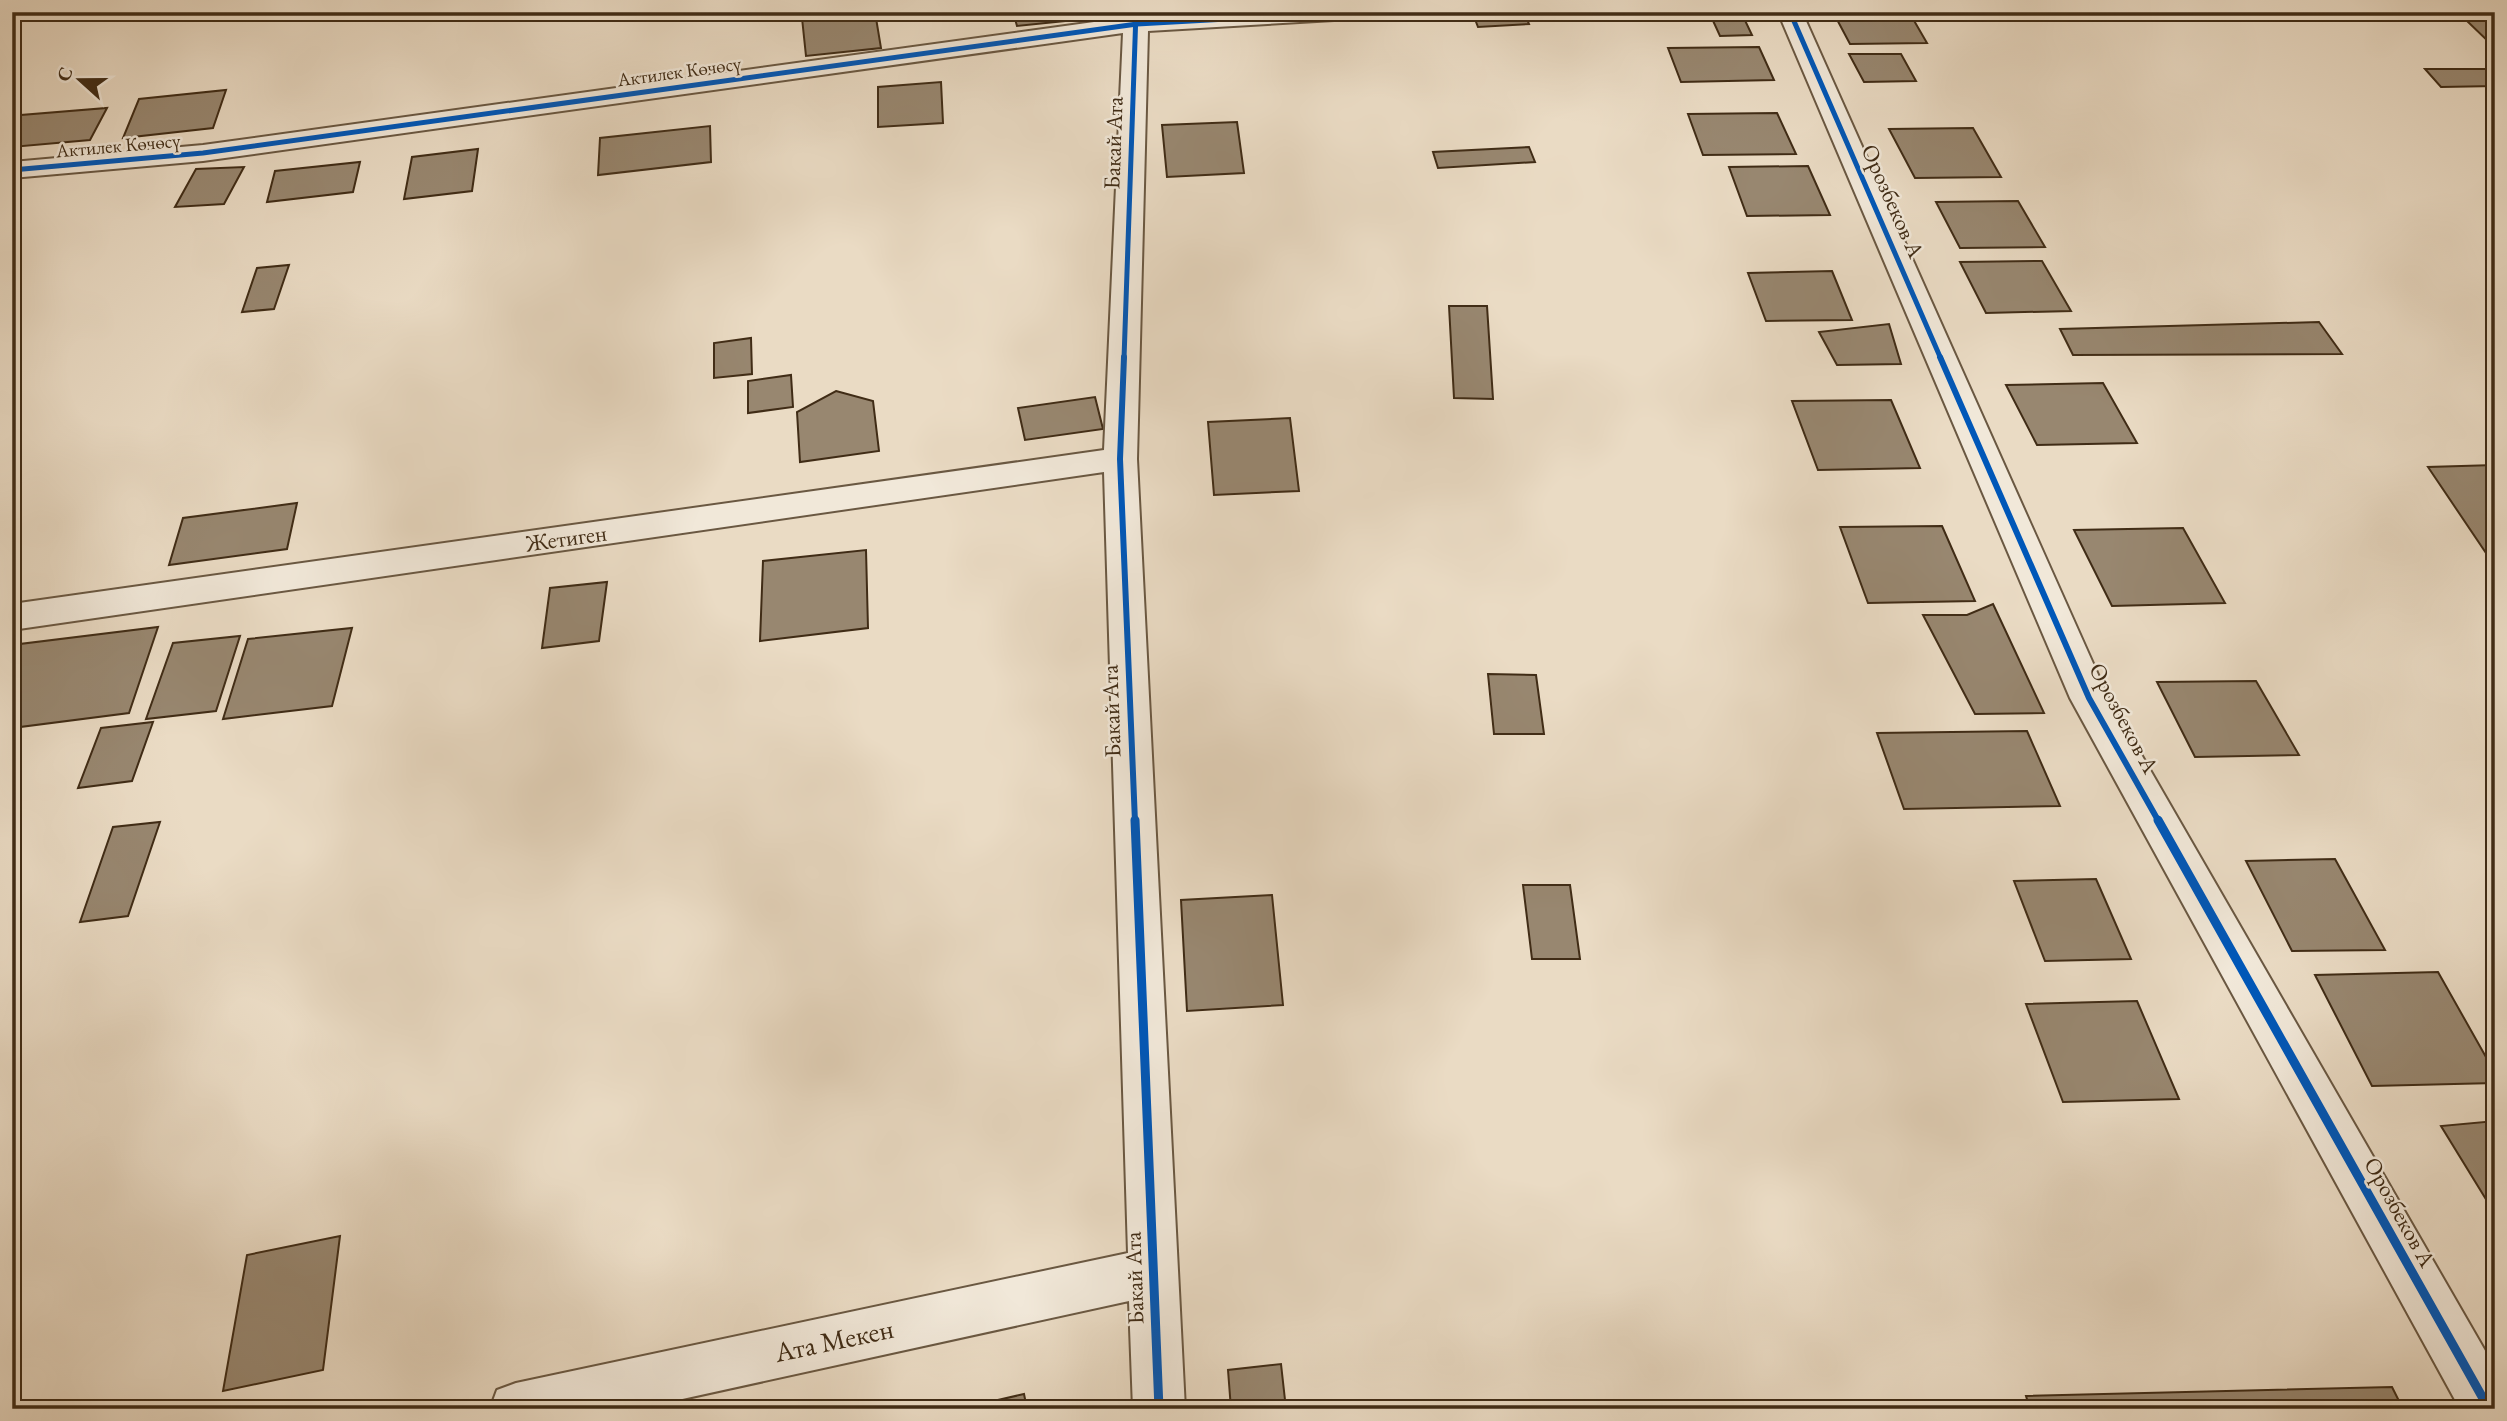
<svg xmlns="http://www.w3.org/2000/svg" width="2507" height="1421" font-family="'EB Garamond',serif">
  <rect width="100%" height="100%" fill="#eadbc4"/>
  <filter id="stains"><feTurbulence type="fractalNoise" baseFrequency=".00286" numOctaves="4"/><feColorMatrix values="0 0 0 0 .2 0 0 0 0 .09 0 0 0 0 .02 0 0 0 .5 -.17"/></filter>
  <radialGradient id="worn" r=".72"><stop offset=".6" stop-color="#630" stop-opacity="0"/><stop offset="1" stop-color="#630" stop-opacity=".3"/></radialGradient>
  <g fill="#988770" stroke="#402c16" stroke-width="2">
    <path d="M862,12H875L881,48L806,56L802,18Z"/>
    <path d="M1013,12H1093L1094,18L1017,26Z"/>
    <path d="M1524,12L1529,24L1478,27L1473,14Z"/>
    <path d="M1709,12H1741L1752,35L1720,36Z"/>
    <path d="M1833,12H1909L1927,43L1850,44Z"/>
    <path d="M2400,12H2495V48L2465,19L2407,20Z"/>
    <path d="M1759,47L1774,80L1681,82L1668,48Z"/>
    <path d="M1849,54H1901L1916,81L1864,82Z"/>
    <path d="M2425,69H2495V86L2441,87Z"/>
    <path d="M941,82L943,123L878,127V87Z"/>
    <path d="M226,90L213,128L123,138L139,99Z"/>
    <path d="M107,108L90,140L12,147V133L21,115Z"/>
    <path d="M1777,113L1796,154L1703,155L1688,114Z"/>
    <path d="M1237,122L1244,173L1167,177L1162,125Z"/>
    <path d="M710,126L711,162L598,175L600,138Z"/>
    <path d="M1973,128L2001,177L1915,178L1889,129Z"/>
    <path d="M1529,147L1535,162L1438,168L1433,152Z"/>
    <path d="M478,149L472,191L404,199L412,157Z"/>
    <path d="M360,162L353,192L267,202L275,171Z"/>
    <path d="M1808,166L1830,215L1747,216L1729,167Z"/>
    <path d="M244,167L224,204L175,207L196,169Z"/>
    <path d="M2018,201L2045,247L1960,248L1936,202Z"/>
    <path d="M2042,261L2071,311L1986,313L1960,262Z"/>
    <path d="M289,265L274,309L242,312L257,268Z"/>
    <path d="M1832,271L1852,320L1766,321L1748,273Z"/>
    <path d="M1449,306H1487L1493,399L1454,398Z"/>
    <path d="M2319,322L2342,354L2073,355L2060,329Z"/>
    <path d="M1889,324L1901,364L1837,365L1819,332Z"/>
    <path d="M751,338L752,374L714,378V343Z"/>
    <path d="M791,375L793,407L748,413V381Z"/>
    <path d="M2103,383L2137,443L2037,445L2006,385Z"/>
    <path d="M836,391L873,401L879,451L800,462L797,412Z"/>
    <path d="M1095,397L1103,429L1025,440L1018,408Z"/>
    <path d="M1891,400L1920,468L1818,470L1792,401Z"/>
    <path d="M1290,418L1299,491L1214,495L1208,422Z"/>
    <path d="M2495,465V556H2488L2428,467Z"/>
    <path d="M297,503L287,549L169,565L183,518Z"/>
    <path d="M1942,526L1975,601L1868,603L1840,527Z"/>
    <path d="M2183,528L2225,603L2112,606L2074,530Z"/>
    <path d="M866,550L868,628L760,641L763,561Z"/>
    <path d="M607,582L599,641L542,648L550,588Z"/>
    <path d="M1993,604L2044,713L1975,714L1923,615H1967Z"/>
    <path d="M158,627L129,713L12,728V645Z"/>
    <path d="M352,628L332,706L223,719L248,639Z"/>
    <path d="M240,636L216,711L146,719L173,643Z"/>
    <path d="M1488,674L1536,675L1544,734H1494Z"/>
    <path d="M2256,681L2299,755L2195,757L2157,682Z"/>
    <path d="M153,722L132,781L78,788L101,728Z"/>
    <path d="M2027,731L2060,806L1904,809L1877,733Z"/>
    <path d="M160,822L128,916L80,922L113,827Z"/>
    <path d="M2335,859L2385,950L2292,951L2246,861Z"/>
    <path d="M2096,879L2131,959L2045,961L2014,881Z"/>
    <path d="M1523,885H1570L1580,959H1532Z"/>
    <path d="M1272,895L1283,1005L1187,1011L1181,900Z"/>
    <path d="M2438,972L2495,1073V1083L2372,1086L2315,975Z"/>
    <path d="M2137,1001L2179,1099L2063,1102L2026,1004Z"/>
    <path d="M2495,1121V1214L2441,1126Z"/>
    <path d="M340,1236L323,1370L223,1391L247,1255Z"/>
    <path d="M1281,1364L1286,1409H1231L1228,1370Z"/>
    <path d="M2392,1387L2403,1409H2030L2026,1396Z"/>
    <path d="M1024,1394L1027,1409H959Z"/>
  </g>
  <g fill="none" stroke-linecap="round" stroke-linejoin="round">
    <defs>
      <g id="minor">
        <path d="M1124,12H1148V16L1215,12H1363L1360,17L1351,19L1148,31L1137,459L1185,1409H1133L1129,1301L637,1409H490L497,1390L516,1383L1128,1253L1104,472L12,630V604L1104,450L1123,33L203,161L12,178V162L203,145L1123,18Z"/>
        <path d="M1778,12H1802L2108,697L2495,1368V1409H2460L2070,698Z"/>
      </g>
    </defs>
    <use href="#minor" stroke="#6a5842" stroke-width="4"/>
    <use href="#minor" fill="#f1e8d9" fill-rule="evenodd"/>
    <defs>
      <g id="cycleway-far2">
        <path d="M1790,12L1941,359"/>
        <path d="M12,170L203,153L1137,24L1351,12"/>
        <path d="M1124,359L1136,12"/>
      </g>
      <g id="cycleway-far1">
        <path d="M1124,357L1120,459L1135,822"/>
        <path d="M1940,357L2089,698L2159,822"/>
      </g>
      <g id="cycleway">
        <path d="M1135,820L1159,1409"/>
        <path d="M2158,820L2489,1409"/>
      </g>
    </defs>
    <use href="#cycleway-far2" stroke="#f1e8d9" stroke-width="9"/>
    <use href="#cycleway-far1" stroke="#f1e8d9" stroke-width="10"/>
    <use href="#cycleway" stroke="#f1e8d9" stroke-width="13"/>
    <use href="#cycleway-far2" stroke="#0057b8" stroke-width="5"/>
    <use href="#cycleway-far1" stroke="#0057b8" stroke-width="6"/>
    <use href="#cycleway" stroke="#0057b8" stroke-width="9"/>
  </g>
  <g text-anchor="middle" stroke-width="5" stroke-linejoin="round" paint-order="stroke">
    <g font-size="19" fill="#402c16" stroke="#f1e8d9">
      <text transform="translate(679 71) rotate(-8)" y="7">Актилек Көчөсү</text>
      <text transform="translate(118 145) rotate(-5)" y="7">Актилек Көчөсү</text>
    </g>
    <g font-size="23" fill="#402c16" stroke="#f1e8d9">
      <text transform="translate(1113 143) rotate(-88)" y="8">Бакай Ата</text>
      <text transform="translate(1893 201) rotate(66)" y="8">Орозбеков А</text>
      <text transform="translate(566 538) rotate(-8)" y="8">Жетиген</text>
      <text transform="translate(1111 711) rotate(-92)" y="8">Бакай Ата</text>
      <text transform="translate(2124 718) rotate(62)" y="8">Орозбеков А</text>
      <text transform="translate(2400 1212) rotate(61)" y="8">Орозбеков А</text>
      <text transform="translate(1134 1278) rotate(-92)" y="8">Бакай Ата</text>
    </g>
    <g font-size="28" fill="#402c16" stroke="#f1e8d9">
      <text transform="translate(834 1340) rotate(-12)" y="10">Ата Мекен</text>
    </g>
  </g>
  <rect width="2507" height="1421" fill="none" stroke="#eadbc4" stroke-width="42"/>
  <rect x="14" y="14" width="2479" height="1393" fill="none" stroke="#402c16" stroke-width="3.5"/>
  <rect x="21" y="21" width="2465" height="1379" fill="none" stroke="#402c16" stroke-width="2"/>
  <g transform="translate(80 80) rotate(291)" stroke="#f1e8d9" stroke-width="5" paint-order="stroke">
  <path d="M0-5L12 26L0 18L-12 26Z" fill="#402c16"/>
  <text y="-10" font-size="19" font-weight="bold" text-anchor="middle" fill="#402c16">С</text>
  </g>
  <rect width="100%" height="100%" filter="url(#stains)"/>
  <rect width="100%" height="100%" fill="url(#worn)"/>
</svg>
